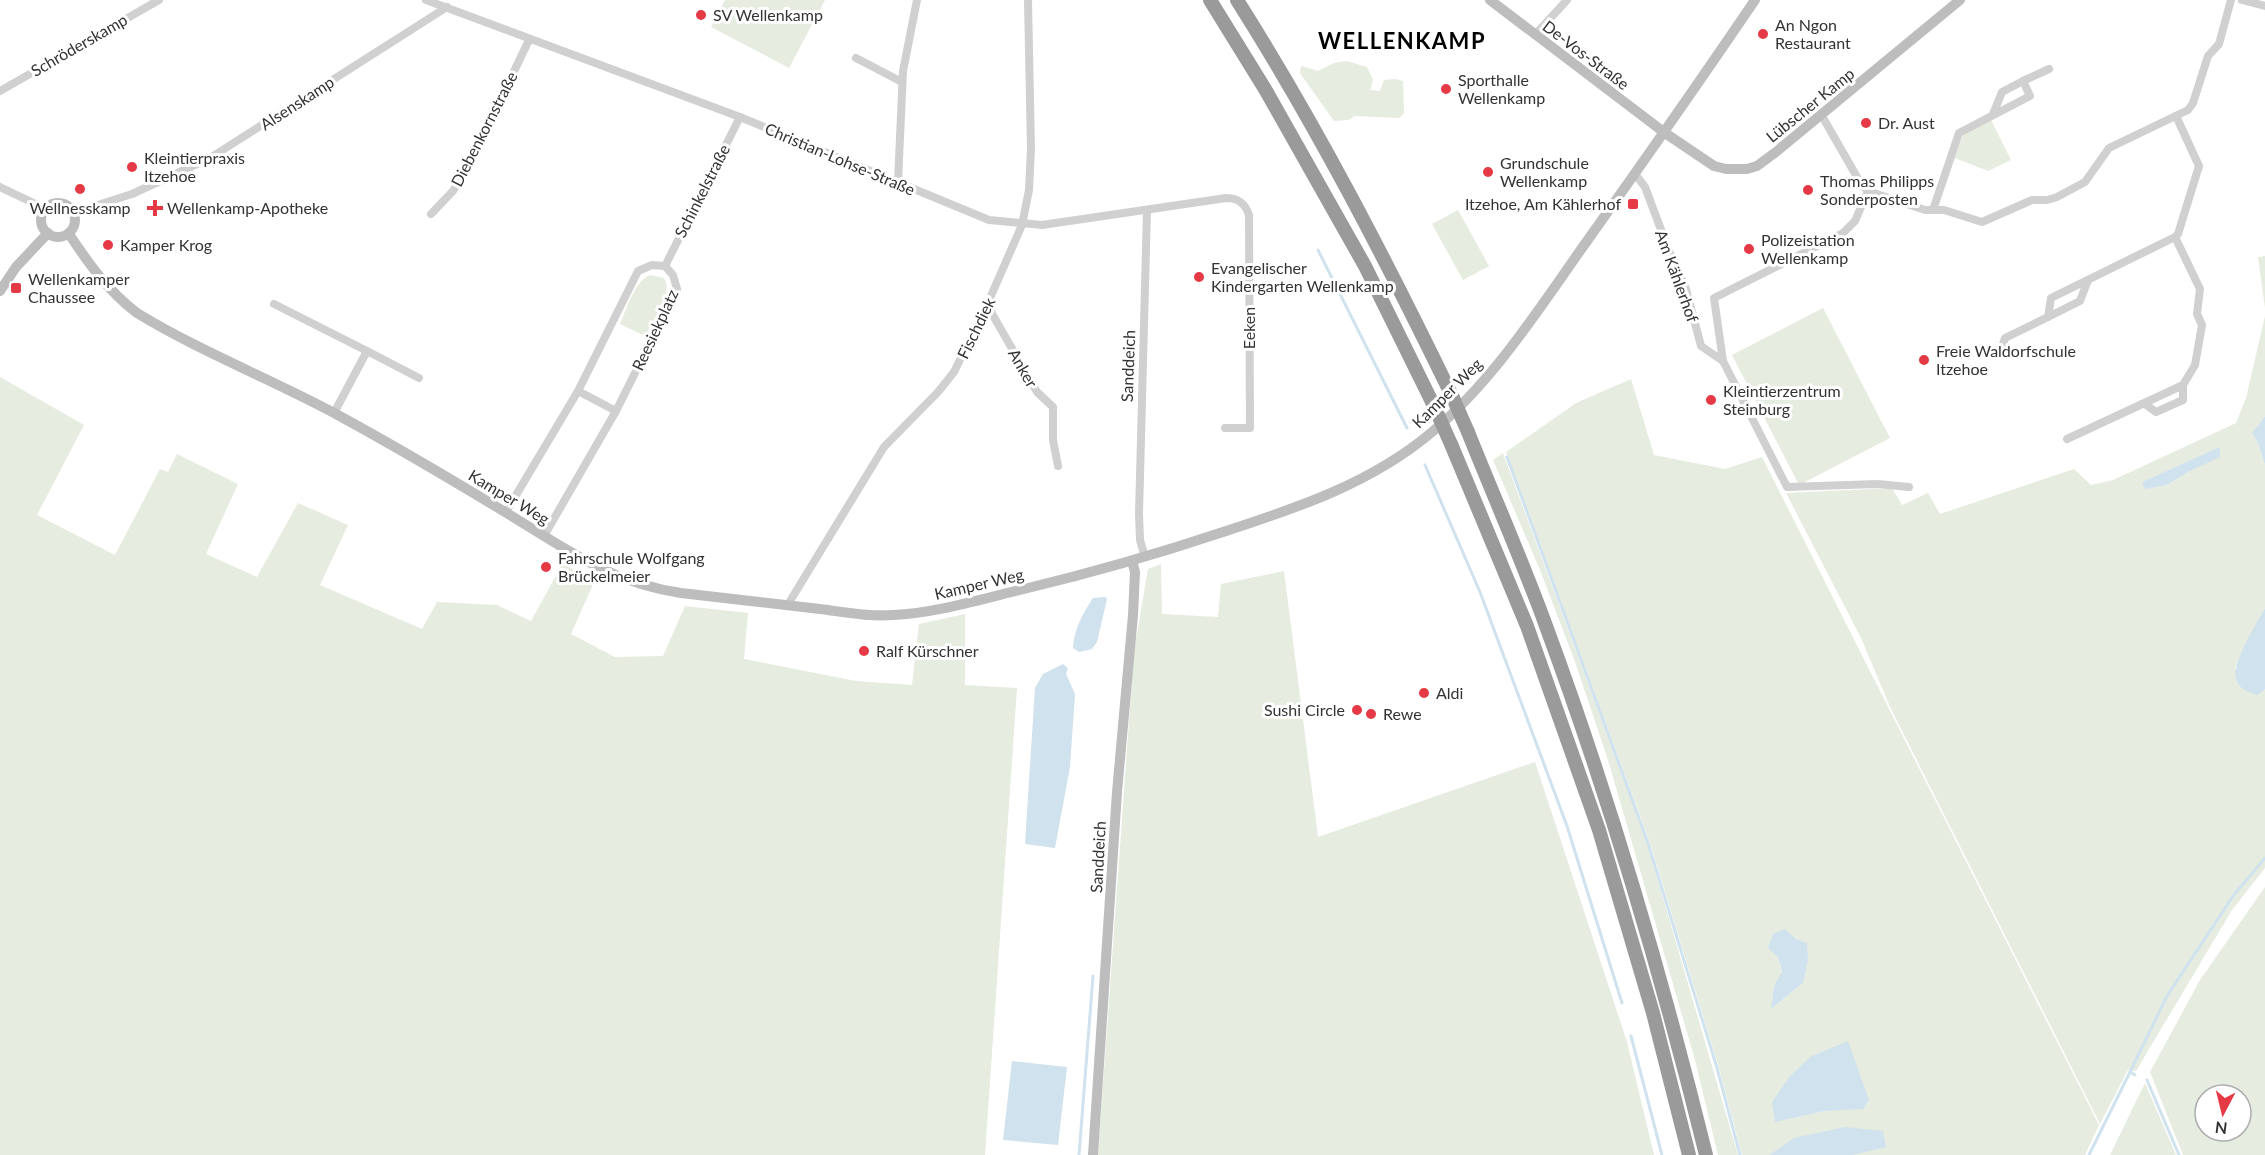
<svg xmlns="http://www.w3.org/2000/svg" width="2265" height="1155" font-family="Lato,sans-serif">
  <rect width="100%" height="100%" fill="#fff"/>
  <g fill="#e6ecdf" fill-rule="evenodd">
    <path d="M725,0H825L789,68L711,27Z"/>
    <path d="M1347,61L1367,67L1373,80L1370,90L1380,91L1384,80L1395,79L1403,81L1404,113L1399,118L1355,116L1349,120L1334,121L1300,73L1301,66L1318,71L1334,63Z"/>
    <path d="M1991,120L2011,160L1988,171L1955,158L1963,135Z"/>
    <path d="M1458,210L1489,266L1463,280L1432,224Z"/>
    <path d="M2265,256V308L2258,257Z"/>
    <path d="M650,275L664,278C674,296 654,319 645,336L620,324C627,308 634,282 650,275Z"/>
    <path d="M1823,308L1890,438L1799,485L1732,355Z"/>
    <path d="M2265,316V416L2252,433L2258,443L2265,465V608L2235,668L2258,695L2265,689V868L2232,910L2136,1071L2128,1070L2100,1124L1891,709L1861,638L1786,493L1892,488L1902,505L1928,493L1940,514L2074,469L2091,485L2113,480L2236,423L2246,398ZM2220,448L2190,471L2167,485L2142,482Z"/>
    <path d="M0,377L84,425L37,515L115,555L160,469L168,472L177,454L238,484L206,554L257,577L298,503L348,525L320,585L422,629L437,602L497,605L531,621L563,563L594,582L571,634L615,657L663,656L685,606L748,613L744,659L856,681L912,685L919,624L965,614V685L1017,688L985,1155H0Z"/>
    <path d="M1631,379L1654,455L1725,469L1762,457L2099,1125L2085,1155H1853L1865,1151L1795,1138L1769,1155H1742L1719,1068L1650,843L1506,452L1576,403ZM1796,939L1806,943L1803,983L1772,1008L1774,986L1782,973L1778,957L1770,949ZM1869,1100L1863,1108L1825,1111L1775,1122Z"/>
    <path d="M1503,453L1647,843L1738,1155H1718L1695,1060L1608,760L1574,659L1540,570L1493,460Z"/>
    <path d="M1161,564L1162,614L1218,617L1221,584L1284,571L1318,837L1535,762L1627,1042L1654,1155H1098L1134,651L1148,569Z"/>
    <path d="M2265,887V1155H2183L2150,1072L2200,980ZM2205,1095H2241V1131H2205Z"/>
    <path d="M2145,1083L2176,1155H2110Z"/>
  </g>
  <g fill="#cfe2ee">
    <path d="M2265,416V465L2258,443L2252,433Z"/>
    <path d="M2220,447V457L2190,471L2167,485L2145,489L2142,482Z"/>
    <path d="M1105,597L1107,599L1097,642L1092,649L1079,652L1073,648C1074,629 1083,613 1093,598Z"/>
    <path d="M2265,608V689L2258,695C2249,693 2239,689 2236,679C2231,664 2257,623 2265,608Z"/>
    <path d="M1063,664L1068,668L1066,674L1075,694L1070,767L1055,848L1025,844L1035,688L1043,674Z"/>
    <path d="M1785,929L1796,939L1807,943L1808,960L1803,983L1771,1009L1774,986L1782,972L1778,957L1768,948L1773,934Z"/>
    <path d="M1848,1041L1869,1100L1863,1109L1825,1111L1775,1122L1772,1102L1790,1076L1810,1057Z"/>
    <path d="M1012,1061L1067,1067L1058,1145L1003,1140Z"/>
    <path d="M1845,1127L1883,1131L1886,1147L1853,1155H1769L1794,1138Z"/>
  </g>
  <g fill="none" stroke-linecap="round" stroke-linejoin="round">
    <g stroke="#cfe2ee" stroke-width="3">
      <path d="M1318,250L1407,428"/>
      <path d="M1507,457L1648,843L1717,1068L1740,1155"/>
      <path d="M1425,465L1480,592L1567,826L1622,1003"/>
      <path d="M1631,1036L1662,1155"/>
      <path d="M2130,1072L2167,996L2233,896L2265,858"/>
      <path d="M2147,1080L2179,1155"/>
      <path d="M1079,1155L1093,976"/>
      <path d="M2089,1155L2130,1072L2135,1075"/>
    </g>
    <g stroke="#d0d0d0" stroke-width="8">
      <path d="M426,0L740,117L989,220L1042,225L1226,198C1238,198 1245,203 1249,215L1250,428H1225"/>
      <path d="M2242,0L2265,6"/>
      <path d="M1535,35L1567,0"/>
      <path d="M856,58L902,82"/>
      <path d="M0,91L159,0"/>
      <path d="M1993,114L2002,92L2023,81"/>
      <path d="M1822,116L1861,184L1868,191L1925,210H1944L1982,222L2032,200H2047L2057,197L2085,182L2109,148L2188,110L2193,103L2208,56L2219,44L2231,0"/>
      <path d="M1635,174L1645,187L1669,251L1686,289L1701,346L1723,361L1787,487L1878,484L1909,487"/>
      <path d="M898,182L903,71L917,0"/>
      <path d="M0,187L46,209"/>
      <path d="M1933,210L1959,133L2030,96L2023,81L2049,69"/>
      <path d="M73,213L132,194L210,158L447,7"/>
      <path d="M431,214L453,191L470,163L529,40"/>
      <path d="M665,266L740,117"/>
      <path d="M274,304L367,351L334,413"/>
      <path d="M987,305L1037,392L1053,407V440L1058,466"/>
      <path d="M2048,317L2080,301L2088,280"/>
      <path d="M367,351L419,378"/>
      <path d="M2002,353V347L2005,338L2048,317L2051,298L2175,237L2178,234L2199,166L2176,116"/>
      <path d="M1723,361L1714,298L1843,233L1855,221L1868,191"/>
      <path d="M578,391L616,411"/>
      <path d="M2145,404L2156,412L2183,400V385"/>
      <path d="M2067,439L2183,385L2195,365L2202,325L2197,314L2200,289L2175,237"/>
      <path d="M506,512L578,391L638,271L652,265L665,266L673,275L677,289L616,411L544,536"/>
      <path d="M1145,557L1140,540L1139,514L1147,211"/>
      <path d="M787,606L884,447L938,392L954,372L987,305L1022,225L1029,190L1031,149L1028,0"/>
    </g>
    <g stroke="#bdbdbd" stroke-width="10">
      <path d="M1490,0L1665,133L1714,166L1726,169H1747L1757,166L1776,152L1960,0"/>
      <circle cx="58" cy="220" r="17"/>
      <path d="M69,234C89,264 108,291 137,313C201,352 271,379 336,414C393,445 449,478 505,512C565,548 610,583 681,593C727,598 774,604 820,609C844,612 869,617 893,615C937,613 981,599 1024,589C1091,573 1157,554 1223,532C1297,508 1372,483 1432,432C1495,379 1540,307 1587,241C1644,161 1700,81 1755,0"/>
      <path d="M0,291L16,267L48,233"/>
      <path d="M1093,1155L1117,792L1133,615L1135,572L1132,561"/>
    </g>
    <g stroke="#9a9a9a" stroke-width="14">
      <path d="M1210,0L1265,89L1365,266L1434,406"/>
      <path d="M1237,0C1318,128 1387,262 1453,398"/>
      <path d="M1468,432C1494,497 1522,560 1546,626C1610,799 1662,976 1706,1155"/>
      <path d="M1451,444L1527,626L1599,830L1653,1013L1689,1155"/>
    </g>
    <g stroke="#9a9a9a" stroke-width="14">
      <path d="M1453,398L1468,432"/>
      <path d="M1434,406L1451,444"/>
    </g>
  </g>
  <g fill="#e63946" stroke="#fff" stroke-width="2">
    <circle cx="701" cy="15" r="6"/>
    <circle cx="1763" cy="34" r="6"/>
    <circle cx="1446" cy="89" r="6"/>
    <circle cx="1866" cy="123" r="6"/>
    <circle cx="132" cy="167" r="6"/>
    <circle cx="1488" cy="172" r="6"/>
    <circle cx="80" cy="189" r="6"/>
    <circle cx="1808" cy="190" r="6"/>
    <rect x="1627" y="198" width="12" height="12" rx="3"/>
    <path d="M152 199h6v6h6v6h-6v6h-6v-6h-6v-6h6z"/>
    <circle cx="108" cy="245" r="6"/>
    <circle cx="1749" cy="249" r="6"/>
    <circle cx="1199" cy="277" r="6"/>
    <rect x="10" y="282" width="12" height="12" rx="3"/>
    <circle cx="1924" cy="360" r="6"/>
    <circle cx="1711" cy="400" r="6"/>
    <circle cx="546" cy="567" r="6"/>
    <circle cx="864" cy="651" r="6"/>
    <circle cx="1424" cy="693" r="6"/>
    <circle cx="1357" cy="710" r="6"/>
    <circle cx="1371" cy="714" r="6"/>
  </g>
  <g text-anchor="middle" stroke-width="6" stroke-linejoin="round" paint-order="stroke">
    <g font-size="16" fill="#333" stroke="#fff" text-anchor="start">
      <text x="713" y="21">SV Wellenkamp</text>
      <text x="1775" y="31">An Ngon<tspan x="1775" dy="18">Restaurant</tspan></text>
      <text x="1458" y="86">Sporthalle<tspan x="1458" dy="18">Wellenkamp</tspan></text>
      <text x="1878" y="129">Dr. Aust</text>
      <text x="144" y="164">Kleintierpraxis<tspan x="144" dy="18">Itzehoe</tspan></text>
      <text x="1500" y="169">Grundschule<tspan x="1500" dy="18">Wellenkamp</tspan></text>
      <text x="1820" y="187">Thomas Philipps<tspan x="1820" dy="18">Sonderposten</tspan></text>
      <text x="1621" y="210" text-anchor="end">Itzehoe, Am Kählerhof</text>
      <text x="80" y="214" text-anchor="middle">Wellnesskamp</text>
      <text x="167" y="214">Wellenkamp-Apotheke</text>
      <text x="1761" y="246">Polizeistation<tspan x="1761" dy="18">Wellenkamp</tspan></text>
      <text x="120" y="251">Kamper Krog</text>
      <text x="1211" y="274">Evangelischer<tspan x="1211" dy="18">Kindergarten Wellenkamp</tspan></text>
      <text x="28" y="285">Wellenkamper<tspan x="28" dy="18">Chaussee</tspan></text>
      <text x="1936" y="357">Freie Waldorfschule<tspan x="1936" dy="18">Itzehoe</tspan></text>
      <text x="1723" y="397">Kleintierzentrum<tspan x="1723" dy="18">Steinburg</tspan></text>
      <text x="558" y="564">Fahrschule Wolfgang<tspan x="558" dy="18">Brückelmeier</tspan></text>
      <text x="876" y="657">Ralf Kürschner</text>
      <text x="1436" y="699">Aldi</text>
      <text x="1345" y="716" text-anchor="end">Sushi Circle</text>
      <text x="1383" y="720">Rewe</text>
    </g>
    <g font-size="16" fill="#333" stroke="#fff">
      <text transform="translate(79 45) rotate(-30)" y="6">Schröderskamp</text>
      <text transform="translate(1586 55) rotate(37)" y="6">De-Vos-Straße</text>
      <text transform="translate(297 103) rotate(-33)" y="6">Alsenskamp</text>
      <text transform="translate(1810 105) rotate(-39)" y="6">Lübscher Kamp</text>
      <text transform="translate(484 129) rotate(-63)" y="6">Diebenkornstraße</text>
      <text transform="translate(840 159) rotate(23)" y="6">Christian-Lohse-Straße</text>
      <text transform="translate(702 191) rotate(-63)" y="6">Schinkelstraße</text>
      <text transform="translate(1677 276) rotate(70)" y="6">Am Kählerhof</text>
      <text transform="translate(976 328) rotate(-64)" y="6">Fischdiek</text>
      <text transform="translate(1249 328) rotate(-90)" y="6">Eeken</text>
      <text transform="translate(655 330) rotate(-65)" y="6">Reesiekplatz</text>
      <text transform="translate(1128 366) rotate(-88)" y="6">Sanddeich</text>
      <text transform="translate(1023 368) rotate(60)" y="6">Anker</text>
      <text transform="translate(1447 393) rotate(-45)" y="6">Kamper Weg</text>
      <text transform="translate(509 497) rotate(31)" y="6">Kamper Weg</text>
      <text transform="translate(979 584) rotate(-13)" y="6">Kamper Weg</text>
      <text transform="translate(1098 857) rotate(-87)" y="6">Sanddeich</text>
    </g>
    <g font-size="22" font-weight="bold" letter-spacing="1.5" fill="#000" stroke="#fff">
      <text x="1402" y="49">WELLENKAMP</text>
    </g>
  </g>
  <g transform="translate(2223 1113) rotate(187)"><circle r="28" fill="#ffffff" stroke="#adadad" stroke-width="1.5"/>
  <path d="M0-4.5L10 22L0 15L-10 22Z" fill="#e63946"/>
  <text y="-9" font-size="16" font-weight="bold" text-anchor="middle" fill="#333333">N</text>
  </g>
</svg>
